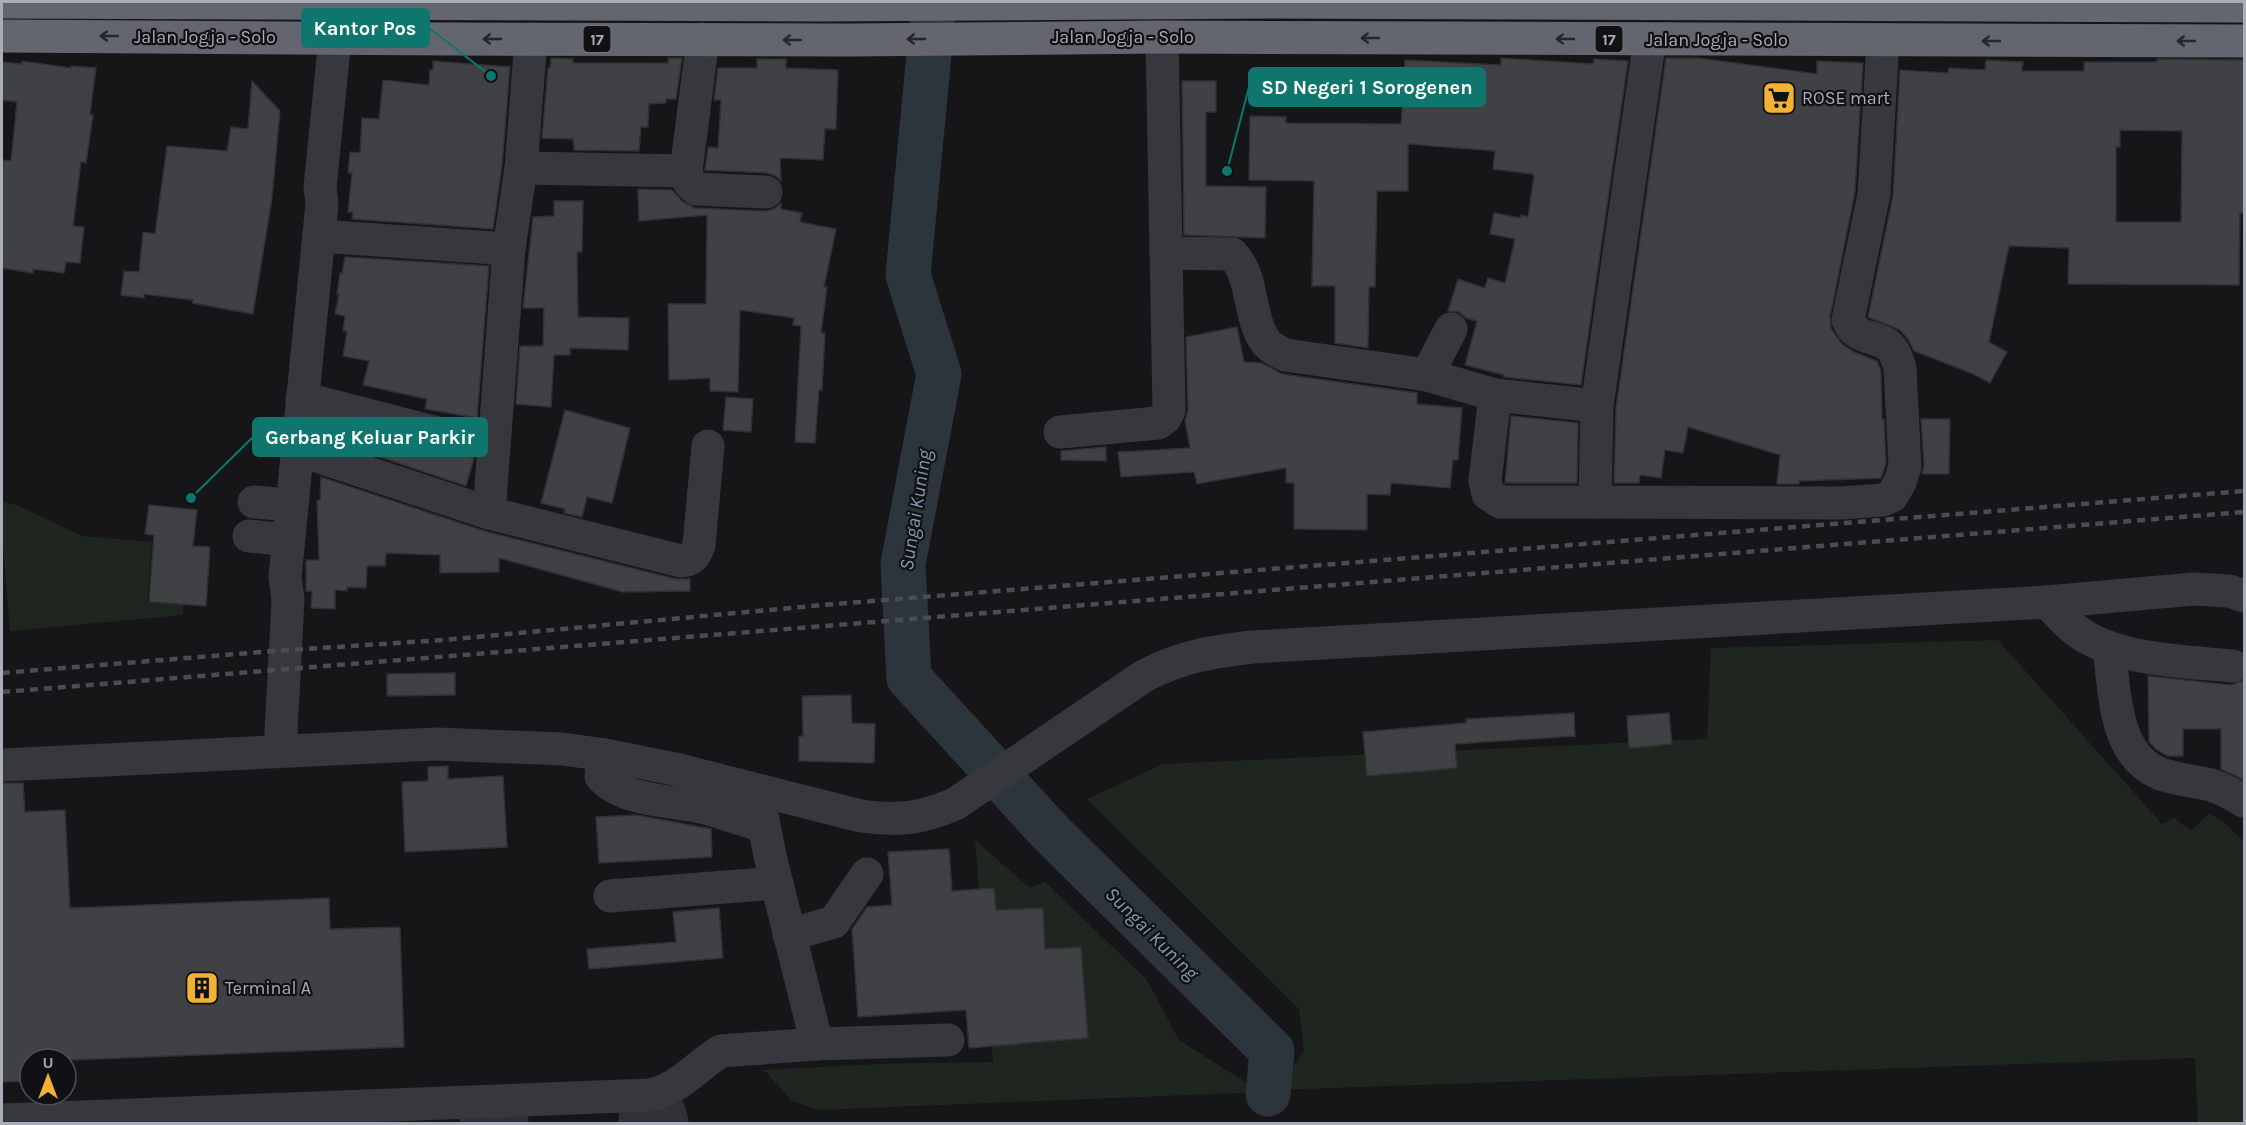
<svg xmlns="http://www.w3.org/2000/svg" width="2246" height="1125" font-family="Karla,sans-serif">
  <rect width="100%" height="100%" fill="#161618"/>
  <g fill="#1e261f">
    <path d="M2,501L19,506L82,536L152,542L147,603L183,605V615L10,631L2,534Z"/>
    <path d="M1998,640L2162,824L2174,818L2191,831L2209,813L2224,822L2244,842V1123H2198L2195,1058L1276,1090L1304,1051L1299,1009L1087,799L1163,764L1707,739L1711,648Z"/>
    <path d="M975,840L1030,888L1045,882L1147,980L1179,1040L1261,1092L818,1110L792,1101L764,1070L880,1064L993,1062Z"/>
  </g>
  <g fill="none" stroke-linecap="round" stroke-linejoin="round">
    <path stroke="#2c353c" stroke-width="45" d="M934,2L908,275L939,374L903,564L909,678L1050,832L1272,1051L1268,1094"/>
    <g stroke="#303135" stroke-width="69">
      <path d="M653,1119L654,1124"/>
      <path d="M494,1120V1124"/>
    </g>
  </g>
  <g fill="#404145" stroke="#303034" stroke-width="1.5" fill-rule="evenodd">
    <path d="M551,58L573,59V63H668V58H682L676,99H666V103L649,104L648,127H641L639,151L574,150L573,139L542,138L548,68H550Z"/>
    <path d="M1501,58L1593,64L1594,59L1628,61L1581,385L1504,377V375L1465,365L1477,321L1466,318L1459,312L1448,311L1458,279L1485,288L1488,278L1505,283L1515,239L1490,234L1494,213L1520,218L1521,215L1528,217L1534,176L1532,174L1493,169L1495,151L1408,144V191H1377L1375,287H1369L1368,348L1335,343V286H1312L1314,181L1249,180L1250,116L1286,117V123L1401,124L1405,60L1501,65Z"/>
    <path d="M1666,58H1698L1817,74V61L1863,63L1855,192L1830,317L1831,329L1842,344L1854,352L1877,361L1881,371L1882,419H1884L1886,464L1881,478L1799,481V484H1777L1780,455L1688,427L1683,453L1665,450L1661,478L1640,475L1639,483H1614L1616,408Z"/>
    <path d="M757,59H786V68L838,70L836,129H825L823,160L780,158L781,181L776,176L767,173L705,170L708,147L718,148L721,100H714L718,68H757Z"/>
    <path d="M2157,59L2244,60V213H2240L2239,285L2068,284L2069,248L2009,246L1989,342L2007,352L1990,383L1973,374L1914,351L1908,339L1900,330L1868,317L1893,195L1900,70L1948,73L1949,68L1985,70L1986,60L2023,62L2022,71H2084V62H2157ZM2120,130L2182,131L2181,222H2116V147H2120Z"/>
    <path d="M22,61L71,68V66L96,68L90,114L93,115L86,163L81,162L73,226L84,227L80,263L66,262L64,273L33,269V273L2,268V173L3,160L11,161L17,102L2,100V62L22,64Z"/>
    <path d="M433,61L510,67L502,166L493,229L352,219L353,212H348L352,173H348L350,152L360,153L362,118L379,119L383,80L429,85L430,70H433Z"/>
    <path d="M252,81L280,111L272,198L253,314L193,303V300L144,294V298L121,295L124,271L139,272L143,232L155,234L167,146L227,151L231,127L248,129Z"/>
    <path d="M1182,81H1216V112H1206V186L1266,187L1265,238L1184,235Z"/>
    <path d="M638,189L672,190L683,202L695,208L765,211L774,209L781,203V209L802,213L800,222L836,229L824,287H827L821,333H825L822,390H819L815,443L795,442L801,326L793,325L794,318L740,310L738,392L710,391V378L669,380L668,304H706L707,215L639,221Z"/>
    <path d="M554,201H583L582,252H577L578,317L629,318L628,350L570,348V355H554L551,407L516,404L520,346H543L544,308H523L533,217L554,216Z"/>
    <path d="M345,257L489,266L477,418L425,409L427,399L363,385L369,361L343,356L347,331H343L345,316L335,314L339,294H337L340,273L342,274Z"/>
    <path d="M1237,327L1244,362L1262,363L1282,374L1417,393V404L1462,408L1458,460H1453L1450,488L1391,483L1390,495L1367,494V530L1294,529V483H1286V468L1197,484L1194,472L1121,477L1118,452L1190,448L1185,421L1188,410L1186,337Z"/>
    <path d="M726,397L753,399L751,432L723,430Z"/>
    <path d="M565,410L630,428L612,503L587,497L582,517L564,513L565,509L541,503Z"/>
    <path d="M1511,416L1578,423L1577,483H1505Z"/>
    <path d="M1921,419H1950L1949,474H1922L1924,465Z"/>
    <path d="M332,425L440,453L453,452L474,458L466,486L327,439Z"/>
    <path d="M1106,447V461L1061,460V451Z"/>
    <path d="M321,477L484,531L676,579H690V591L623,592L499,558V572L440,573V555L386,553L385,566H367L366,588L347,587V591L335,590V609L311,608L312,591H306V560H319L317,500H320Z"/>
    <path d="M149,505L197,510L193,546L210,547L206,606L149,602L154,535L145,534Z"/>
    <path d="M455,673V695L387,696V674Z"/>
    <path d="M2148,676L2231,685L2244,680V780L2221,769V729H2183V756H2168L2157,750L2149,742Z"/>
    <path d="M851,695L852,723L875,724L874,763L799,761V736H803L802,696Z"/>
    <path d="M1574,713L1575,736L1455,744L1457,768L1367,776L1363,732L1466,723V719Z"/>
    <path d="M1669,713L1672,744L1629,748L1627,716Z"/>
    <path d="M448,766V779L503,776L507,847L405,852L402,782L428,781V767Z"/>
    <path d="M2,783H23L25,812L65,810L70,908L329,898L330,929L400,927L404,1047L71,1060V1080H66V1059H30V1081L2,1082Z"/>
    <path d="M636,815L711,829L712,857L599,863L596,817Z"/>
    <path d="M949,849L952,891L994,888L996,910L1043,908L1045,949L1081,947L1088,1038L969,1048L966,1010L858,1017L852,929L867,907L892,905L888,852Z"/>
    <path d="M719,908L723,958L589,969L587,949L676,942L673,912Z"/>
  </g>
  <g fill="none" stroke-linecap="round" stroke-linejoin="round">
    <g stroke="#37383d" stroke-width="33">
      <path d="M703,39L686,171L689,182L696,189L766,192"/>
      <path d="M1650,39L1597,406L1595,502L1841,503L1883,500L1892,496L1900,482L1905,466L1900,368C1898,361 1895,351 1889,346C1875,334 1856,341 1848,320L1874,194L1883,41"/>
      <path d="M521,168L686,171"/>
      <path d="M319,236L509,249"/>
      <path d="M1166,253L1232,254C1255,277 1247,316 1266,342C1270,348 1278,351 1285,355L1427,375L1495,395L1485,481L1488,494L1500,502H1595"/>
      <path d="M1427,375L1451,329"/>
      <path d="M1495,395L1597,406"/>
      <path d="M302,398L445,435"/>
      <path d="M1060,432L1158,423L1165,418L1169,410L1162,37"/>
      <path d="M296,449L489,513L681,561C692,560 695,556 699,545L708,446"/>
      <path d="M254,502L291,505"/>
      <path d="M489,513L509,249L521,168L531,39"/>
      <path d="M249,536L288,540"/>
      <path d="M2047,602C2055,610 2063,620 2073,628C2113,661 2183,661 2233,666"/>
      <path d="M2109,648C2115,690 2113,756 2161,774C2178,780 2195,781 2211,785C2223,789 2234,795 2244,801"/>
      <path d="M280,751L288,600L285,577L322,204L320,187L338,9"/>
      <path d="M605,755L601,776C623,802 673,800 705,808C725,814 744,820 763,826"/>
      <path d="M2,765L436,744L563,749L605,755L679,770L861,816C898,821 920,819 955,804L1144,676C1183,656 1210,652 1253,647L2047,602L2194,589L2229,591L2244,596"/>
      <path d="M757,791L771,860L817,1044"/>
      <path d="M610,896L777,883"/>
      <path d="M789,935L834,922L867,874"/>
      <path d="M2,1120L650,1095C680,1089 696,1066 721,1051L817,1044L948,1040"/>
    </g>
    <g stroke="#63666e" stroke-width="33">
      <path d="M2,2L820,5L1268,2L2244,6"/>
      <path d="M2,36L452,39L850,40L1162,37L2244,41"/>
    </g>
    <g stroke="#4a4c52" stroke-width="4.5" stroke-dasharray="8 6" stroke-linecap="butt">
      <path d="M2,673L274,651L443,640L823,605L2244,491"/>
      <path d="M2,692L2244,512"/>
    </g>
  </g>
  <defs><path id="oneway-shaft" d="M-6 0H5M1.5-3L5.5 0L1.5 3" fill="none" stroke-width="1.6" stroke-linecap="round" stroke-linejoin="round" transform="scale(1.5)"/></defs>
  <g stroke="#26262a">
    <use href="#oneway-shaft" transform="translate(109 36) rotate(-180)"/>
    <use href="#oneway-shaft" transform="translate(1370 38) rotate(-180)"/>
    <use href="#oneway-shaft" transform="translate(492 39) rotate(180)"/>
    <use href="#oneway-shaft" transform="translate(916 39) rotate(180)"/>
    <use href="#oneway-shaft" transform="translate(1565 39) rotate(-180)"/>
    <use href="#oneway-shaft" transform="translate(792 40) rotate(-180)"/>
    <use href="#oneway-shaft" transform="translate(1991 41) rotate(-180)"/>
    <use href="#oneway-shaft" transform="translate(2186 41) rotate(-180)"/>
  </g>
  <defs>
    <symbol id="supermarket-square" viewBox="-11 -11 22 22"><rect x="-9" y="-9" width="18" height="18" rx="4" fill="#f2b134" stroke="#111113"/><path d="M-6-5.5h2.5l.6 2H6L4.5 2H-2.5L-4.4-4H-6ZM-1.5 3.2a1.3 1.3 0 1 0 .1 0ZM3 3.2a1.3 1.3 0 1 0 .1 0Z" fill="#111"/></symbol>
    <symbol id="building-square" viewBox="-11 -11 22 22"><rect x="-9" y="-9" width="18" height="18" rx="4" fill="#f2b134" stroke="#111113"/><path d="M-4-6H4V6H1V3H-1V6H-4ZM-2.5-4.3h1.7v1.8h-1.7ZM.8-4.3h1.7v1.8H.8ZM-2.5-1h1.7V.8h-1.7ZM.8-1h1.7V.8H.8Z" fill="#111"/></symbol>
  </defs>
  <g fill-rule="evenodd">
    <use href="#supermarket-square" x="1760" y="79" width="38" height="38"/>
    <use href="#building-square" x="183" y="969" width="38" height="38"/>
  </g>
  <g text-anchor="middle" stroke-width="4.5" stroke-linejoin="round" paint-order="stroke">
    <g fill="#111113" stroke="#7b7e86" stroke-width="1.5">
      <rect x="583.5" y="26" width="27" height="26" rx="4.5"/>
      <rect x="1595.5" y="26" width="27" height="26" rx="4.5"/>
    </g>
    <g font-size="16" font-weight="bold" fill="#a8adb8">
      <text x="597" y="45">17</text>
      <text x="1609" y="45">17</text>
    </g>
    <g font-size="18" fill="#a8adb8" stroke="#111113">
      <text x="205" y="43">Jalan Jogja - Solo</text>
      <text x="1123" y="43">Jalan Jogja - Solo</text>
      <text x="1717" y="46">Jalan Jogja - Solo</text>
    </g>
    <g font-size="18" fill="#a8adb8" stroke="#111113" text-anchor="start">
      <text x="1802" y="104">ROSE mart</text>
      <text x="225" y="994">Terminal A</text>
    </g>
    <g font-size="20" font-style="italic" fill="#7f9bb3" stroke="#111113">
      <text transform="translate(915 510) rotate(-81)" y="7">Sungai Kuning</text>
      <text transform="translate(1152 933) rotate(45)" y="7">Sungai Kuning</text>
    </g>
  </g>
  <path fill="none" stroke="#0f766e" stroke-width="2" d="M491 76L429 28M1227 171L1249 87M191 498L253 437"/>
  <g fill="#0f766e" stroke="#111113" stroke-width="2">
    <circle cx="491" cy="76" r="6"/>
    <circle cx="1227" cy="171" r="6"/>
    <circle cx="191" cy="498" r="6"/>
  </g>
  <g fill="#0f766e" stroke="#0f766e" stroke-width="2">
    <rect x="302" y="9" width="127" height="38" rx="6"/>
    <rect x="1249" y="68" width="236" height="38" rx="6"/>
    <rect x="253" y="418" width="234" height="38" rx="6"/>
  </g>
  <g font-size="20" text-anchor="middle" font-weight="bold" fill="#fff">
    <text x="365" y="35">Kantor Pos</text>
    <text x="1367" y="94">SD Negeri 1 Sorogenen</text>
    <text x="370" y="444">Gerbang Keluar Parkir</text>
  </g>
  <rect width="2246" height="1125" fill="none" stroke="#a8adb8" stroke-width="6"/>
  <g transform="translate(48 1077)"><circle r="28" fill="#111113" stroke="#4d4f55" stroke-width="1.5"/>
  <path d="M0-4.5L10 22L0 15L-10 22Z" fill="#f2b134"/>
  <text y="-9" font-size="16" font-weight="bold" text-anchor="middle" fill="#a8adb8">U</text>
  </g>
</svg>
